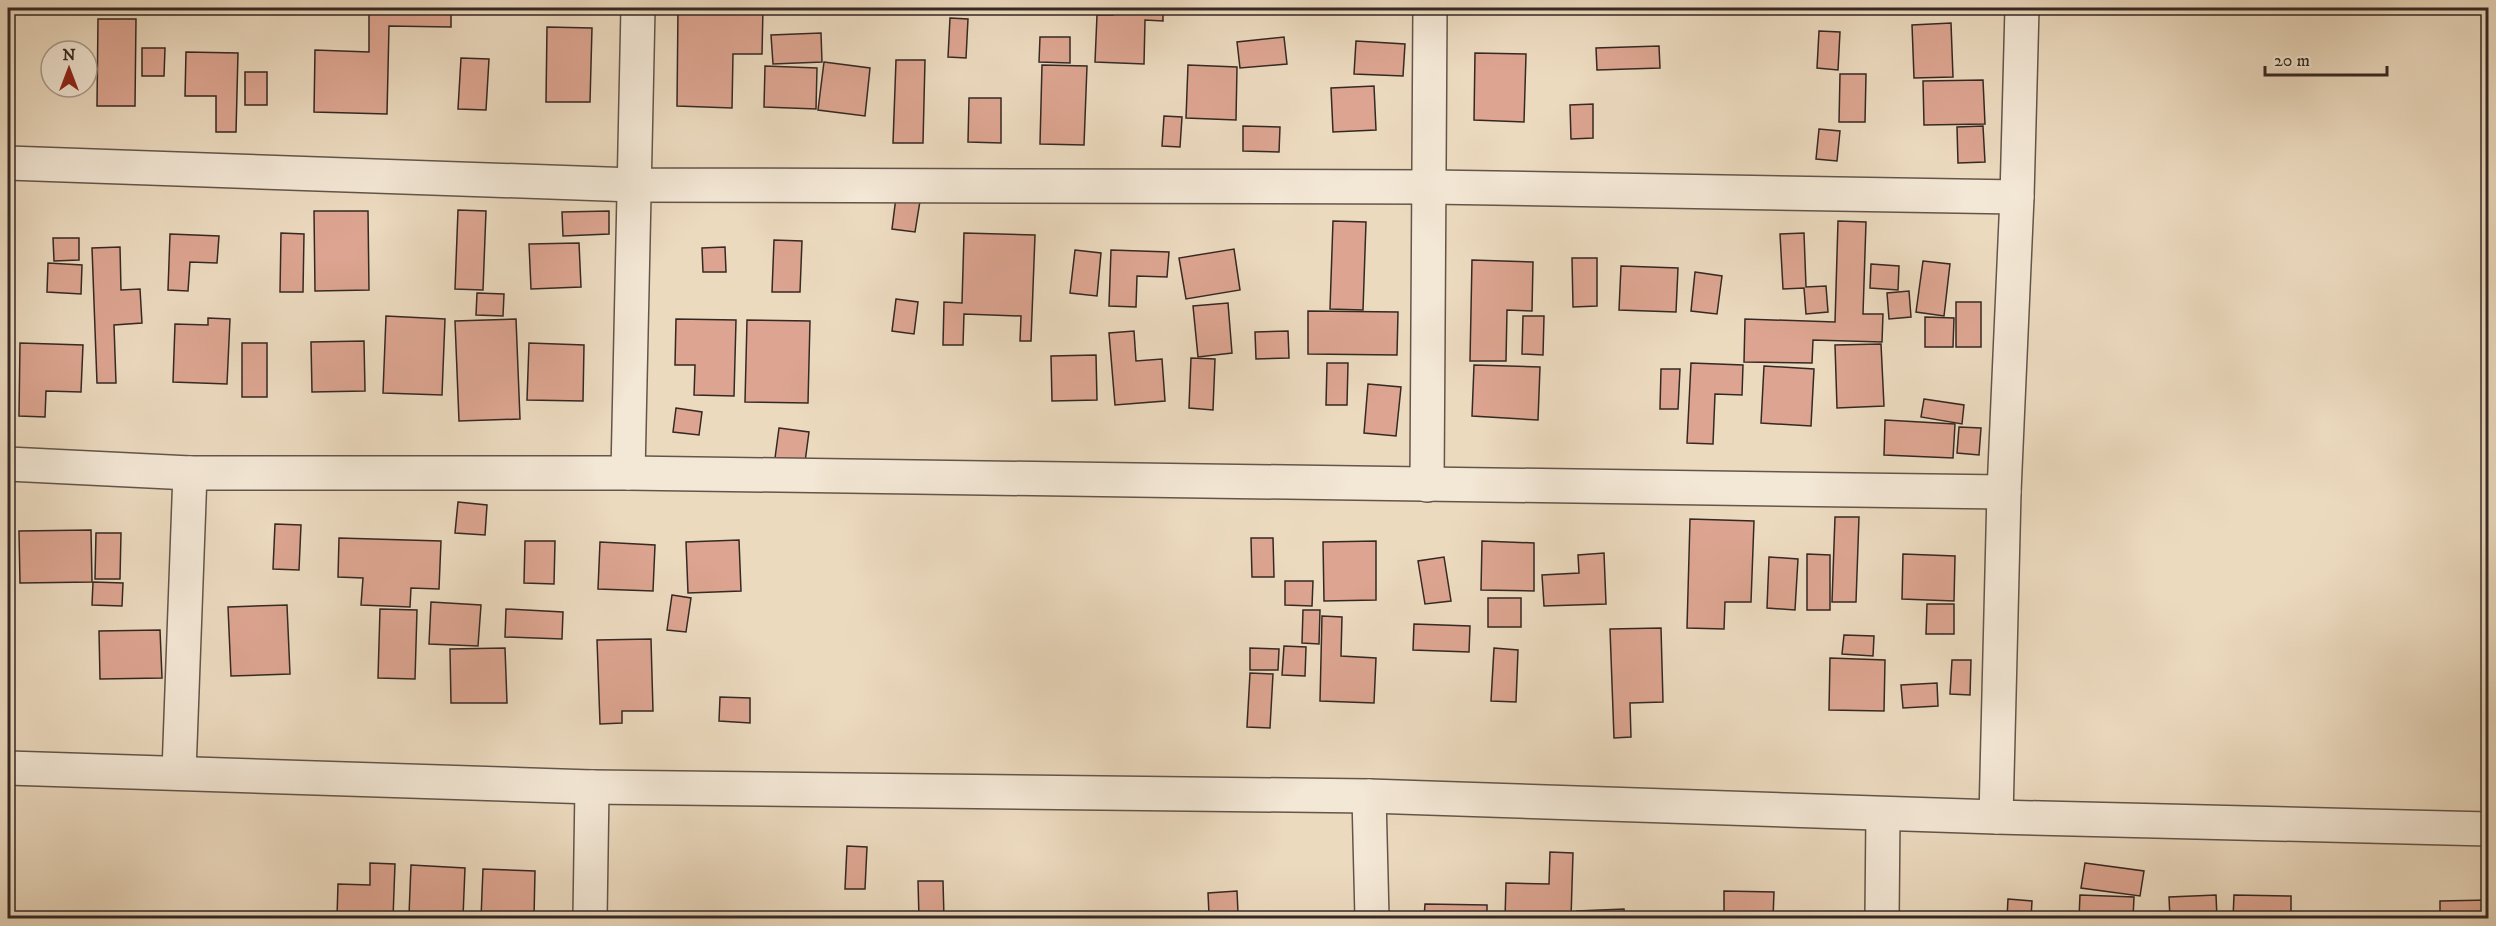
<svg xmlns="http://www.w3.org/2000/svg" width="2496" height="926" font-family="'IM FELL DW Pica',serif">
  <rect width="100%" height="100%" fill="#ecdabf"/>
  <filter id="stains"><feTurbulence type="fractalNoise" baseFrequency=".00333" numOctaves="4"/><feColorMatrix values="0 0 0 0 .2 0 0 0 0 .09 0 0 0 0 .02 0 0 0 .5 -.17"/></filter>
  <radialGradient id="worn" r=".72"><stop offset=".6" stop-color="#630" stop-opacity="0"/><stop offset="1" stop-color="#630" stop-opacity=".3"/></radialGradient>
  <g fill="#dda591" stroke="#352923" stroke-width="1.5">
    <path d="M369,8H451V27L389,26L387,114L314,112L315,50L369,52Z"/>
    <path d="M678,8H763L762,54H733L732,108L677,106Z"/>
    <path d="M1113,8H1163V21L1145,20L1144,64L1095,62L1097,15H1113Z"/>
    <path d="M950,18L968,19L966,58L948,57Z"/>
    <path d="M98,19H136L135,106H97Z"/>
    <path d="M1951,23L1953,77L1914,78L1912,25Z"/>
    <path d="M547,27L592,28L590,102H546Z"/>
    <path d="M1819,31L1840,32L1838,70L1817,68Z"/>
    <path d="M821,33L822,62L773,64L771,35Z"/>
    <path d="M1040,37H1070V63L1039,62Z"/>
    <path d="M1284,37L1287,64L1240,68L1237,42Z"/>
    <path d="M1356,41L1405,44L1403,76L1354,74Z"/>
    <path d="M1659,46L1660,68L1597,70L1596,48Z"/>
    <path d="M142,48H165L164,76H142Z"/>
    <path d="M186,52L238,53L236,132H216V96H185Z"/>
    <path d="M1475,53L1526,54L1524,122L1474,120Z"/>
    <path d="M461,58L489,59L486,110L458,109Z"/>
    <path d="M896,60H925L923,143H893Z"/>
    <path d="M824,62L870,68L865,116L818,110Z"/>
    <path d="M1042,65L1087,66L1084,145L1040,144Z"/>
    <path d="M1188,65L1237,67L1236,120L1186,118Z"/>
    <path d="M765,66L817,68L816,109L764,107Z"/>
    <rect x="245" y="72" width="22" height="33"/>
    <path d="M1840,74H1866L1865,122H1839Z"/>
    <path d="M1983,80L1985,124L1924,125L1923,81Z"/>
    <path d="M1374,86L1376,130L1333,132L1331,88Z"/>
    <path d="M969,98H1001V143L968,142Z"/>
    <path d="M1593,104V138L1571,139L1570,105Z"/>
    <path d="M1164,116L1182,117L1180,147L1162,146Z"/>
    <path d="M1243,126L1280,127L1279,152L1243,151Z"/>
    <path d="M1983,126L1985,162L1958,163L1957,127Z"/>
    <path d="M1819,129L1840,131L1837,161L1816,159Z"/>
    <path d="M896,197L920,201L915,232L892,229Z"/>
    <path d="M458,210L486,211L483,290L455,289Z"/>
    <path d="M314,211H368L369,290L315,291Z"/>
    <path d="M609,211V234L563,236L562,212Z"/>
    <path d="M1333,221L1366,222L1363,310L1330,309Z"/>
    <path d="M1838,221L1866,222L1863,314H1883L1882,342L1813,340L1812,363L1744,362L1745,319L1835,322Z"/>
    <path d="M281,233L304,234L303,292H280Z"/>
    <path d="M964,233L1035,235L1031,341H1020L1021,316L964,314L963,345H943L944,302L962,303Z"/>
    <path d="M1804,233L1806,287L1826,286L1828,312L1806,314L1804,288L1783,289L1780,234Z"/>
    <path d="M170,234L219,236L217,263L190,262L188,291L168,290Z"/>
    <path d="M53,238H79V260L54,261Z"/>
    <path d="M774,240L802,241L800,292H772Z"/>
    <path d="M579,243L581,287L531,289L529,244Z"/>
    <path d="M120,247L121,290L140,289L142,323L114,325L116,383H97L92,248Z"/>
    <path d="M725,247L726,272H703L702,248Z"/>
    <path d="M1234,249L1240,290L1186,299L1179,258Z"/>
    <path d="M1075,250L1101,253L1097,296L1070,293Z"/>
    <path d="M1111,250L1169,252L1167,277L1137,276L1136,307L1109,306Z"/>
    <path d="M1572,258H1597V306L1573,307Z"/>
    <path d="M1472,260L1533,262L1532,311L1507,310L1506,361H1470Z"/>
    <path d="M1923,261L1950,264L1944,316L1916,312Z"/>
    <path d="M48,263L82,265L81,294L47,292Z"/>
    <path d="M1871,264L1899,266L1898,290L1870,288Z"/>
    <path d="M1621,266L1678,268L1676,312L1619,310Z"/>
    <path d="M1695,272L1722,276L1717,314L1691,311Z"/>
    <path d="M1909,291L1911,317L1889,319L1887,293Z"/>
    <path d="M477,293L504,294L503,316L476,315Z"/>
    <path d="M896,299L918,302L914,334L892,331Z"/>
    <rect x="1956" y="302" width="25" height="45"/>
    <path d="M1228,303L1232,353L1198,357L1193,306Z"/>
    <path d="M1308,311L1398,312L1397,355L1308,354Z"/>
    <path d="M386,316L445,319L442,395L383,393Z"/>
    <path d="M1523,316H1544L1543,355L1522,354Z"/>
    <path d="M1925,317L1954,318L1953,347H1925Z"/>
    <path d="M208,318L230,319L227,384L173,382L175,324L208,325Z"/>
    <path d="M516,319L520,419L459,421L455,321Z"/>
    <path d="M676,319L736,320L734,396L694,395L695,365H675Z"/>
    <path d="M747,320L810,321L808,403L745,402Z"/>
    <path d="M1134,331L1136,361L1162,359L1165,401L1115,405L1109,333Z"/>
    <path d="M1288,331L1289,358L1256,359L1255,332Z"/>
    <path d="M364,341L365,391L312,392L311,342Z"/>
    <path d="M20,343L83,345L81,392L46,391L45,417L19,416Z"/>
    <rect x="242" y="343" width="25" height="54"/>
    <path d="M529,343L584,345L583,401L527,400Z"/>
    <path d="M1881,344L1884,406L1837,408L1835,345Z"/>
    <path d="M1096,355L1097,400L1052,401L1051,356Z"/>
    <path d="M1191,358L1215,359L1213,410L1189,408Z"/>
    <path d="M1327,363H1348L1347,405H1326Z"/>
    <path d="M1691,363L1743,365L1742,395L1715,394L1713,444L1687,443Z"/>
    <path d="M1474,365L1540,367L1538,420L1472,416Z"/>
    <path d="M1764,366L1814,369L1811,426L1761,423Z"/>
    <path d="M1661,369H1680L1678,409H1660Z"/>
    <path d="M1368,384L1401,387L1396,436L1364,433Z"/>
    <path d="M1924,399L1964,405L1962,424L1921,417Z"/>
    <path d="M676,408L702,412L699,435L673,432Z"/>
    <path d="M1885,420L1955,424L1953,458L1884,455Z"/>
    <path d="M1959,427L1981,428L1979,455L1957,453Z"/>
    <path d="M779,428L809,432L805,462L775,458Z"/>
    <path d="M458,502L487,505L485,535L455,533Z"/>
    <path d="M1835,517H1859L1856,602H1832Z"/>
    <path d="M1690,519L1754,521L1751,602H1725L1724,629L1687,628Z"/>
    <path d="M275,524L301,525L299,570L273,569Z"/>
    <path d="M91,530L92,582L20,583L19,531Z"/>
    <path d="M96,533H121L120,579H95Z"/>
    <path d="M339,538L441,541L439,589L411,588L410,607L361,605L363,578L338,577Z"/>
    <path d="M1251,538H1273L1274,577H1252Z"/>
    <path d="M739,540L741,591L688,593L686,542Z"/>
    <path d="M525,541H555L554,584L524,583Z"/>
    <path d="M1376,541V600L1324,601L1323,542Z"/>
    <path d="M1482,541L1534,543V591L1481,590Z"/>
    <path d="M600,542L655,545L653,591L598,589Z"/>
    <path d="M1604,553L1606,604L1544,606L1542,575L1579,573L1578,555Z"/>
    <path d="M1807,554L1830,555V610H1807Z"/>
    <path d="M1903,554L1955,556L1954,601L1902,599Z"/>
    <path d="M1444,557L1451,601L1425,604L1418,561Z"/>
    <path d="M1769,557L1798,559L1795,610L1767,608Z"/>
    <path d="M1285,581H1313L1312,606L1285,605Z"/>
    <path d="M93,582L123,583L122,606L92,605Z"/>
    <path d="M672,595L691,598L686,632L667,630Z"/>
    <rect x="1488" y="598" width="33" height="29"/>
    <path d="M431,602L481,605L478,646L429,644Z"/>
    <path d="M1927,604H1954V634H1926Z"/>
    <path d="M287,605L290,674L231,676L228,607Z"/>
    <path d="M380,609L417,610L415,679L378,678Z"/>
    <path d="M506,609L563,612L562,639L505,637Z"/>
    <path d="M1303,610H1320L1319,644L1302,643Z"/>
    <path d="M1322,616L1342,617L1341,656L1376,658L1374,703L1320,701Z"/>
    <path d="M1414,624L1470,626L1469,652L1413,650Z"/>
    <path d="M1661,628L1663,702L1630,703L1631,737L1614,738L1610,629Z"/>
    <path d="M160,630L162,678L100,679L99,631Z"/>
    <path d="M1844,635L1874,636L1873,656L1842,654Z"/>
    <path d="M651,639L653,711H622V723L600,724L597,640Z"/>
    <path d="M1284,646L1306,647L1305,676L1282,675Z"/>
    <path d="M505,648L507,703H451L450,649Z"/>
    <path d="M1250,648L1279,649L1278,670H1250Z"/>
    <path d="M1494,648L1518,650L1516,702L1491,701Z"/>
    <path d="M1830,658L1885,660L1884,711L1829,710Z"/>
    <path d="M1952,660H1971L1970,695L1950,694Z"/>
    <path d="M1250,673L1273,674L1270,728L1247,727Z"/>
    <path d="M1937,683L1938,706L1903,708L1901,685Z"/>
    <path d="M720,697L750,698V723L719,721Z"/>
    <path d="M847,846L867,847L865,889H845Z"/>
    <path d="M1550,852L1573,853L1571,918H1505L1506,883L1549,884Z"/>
    <path d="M370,863L395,864L393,918L337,917L338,884L370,885Z"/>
    <path d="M2085,863L2144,871L2140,896L2081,888Z"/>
    <path d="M411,865L465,868L463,917L409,915Z"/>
    <path d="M483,869L535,871L534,918H481Z"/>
    <path d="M918,881H943L944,918H919Z"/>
    <path d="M1237,891L1238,913L1209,915L1208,893Z"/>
    <path d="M1724,891L1774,892L1773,918H1724Z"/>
    <path d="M2080,895L2134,897L2133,918H2079Z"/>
    <path d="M2216,895L2217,918H2170L2169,897Z"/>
    <path d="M2234,895L2291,896V918H2233Z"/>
    <path d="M2008,899L2032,901L2031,918H2007Z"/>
    <path d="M2488,900V918H2440V901Z"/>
    <path d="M1425,904L1487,905V918H1424Z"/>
    <path d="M1624,909L1625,918H1578L1577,911Z"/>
  </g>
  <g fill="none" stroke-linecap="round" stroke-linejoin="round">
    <defs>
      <g id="minor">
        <path d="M8,163L634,185L1431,187L2017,197"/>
        <path d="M8,464L190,473H628L2004,492"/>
        <path d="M628,473L638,8"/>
        <path d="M1427,485L1430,8"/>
        <path d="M8,768L592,787L1369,796L1996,817L2488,829"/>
        <path d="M179,772L190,473"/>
        <path d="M1369,796L1372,918"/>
        <path d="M1996,817L2004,492L2017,197L2022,8"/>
        <path d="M590,918L592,787"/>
        <path d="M1882,918L1883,814"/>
      </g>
    </defs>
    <use href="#minor" stroke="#63554a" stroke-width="36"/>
    <use href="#minor" stroke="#f3e7d5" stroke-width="33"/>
  </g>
  <rect width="2496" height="926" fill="none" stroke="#ecdabf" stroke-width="30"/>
  <rect x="9" y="9" width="2478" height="908" fill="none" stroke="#352923" stroke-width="3"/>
  <rect x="15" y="15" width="2466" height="896" fill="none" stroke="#352923" stroke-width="1.5"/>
  <g transform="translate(69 69)"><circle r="28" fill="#f3e7d5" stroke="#a79b8e" stroke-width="1.5"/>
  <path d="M0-4.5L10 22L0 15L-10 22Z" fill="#8f2418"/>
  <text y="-9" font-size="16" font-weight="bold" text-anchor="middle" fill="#352923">N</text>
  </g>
  <path d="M2265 66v9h122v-9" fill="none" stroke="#352923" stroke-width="3"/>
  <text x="2274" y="66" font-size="18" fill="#352923" stroke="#f3e7d5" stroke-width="4.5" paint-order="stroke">20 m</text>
  <rect width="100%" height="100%" filter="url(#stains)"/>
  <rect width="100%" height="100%" fill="url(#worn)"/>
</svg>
